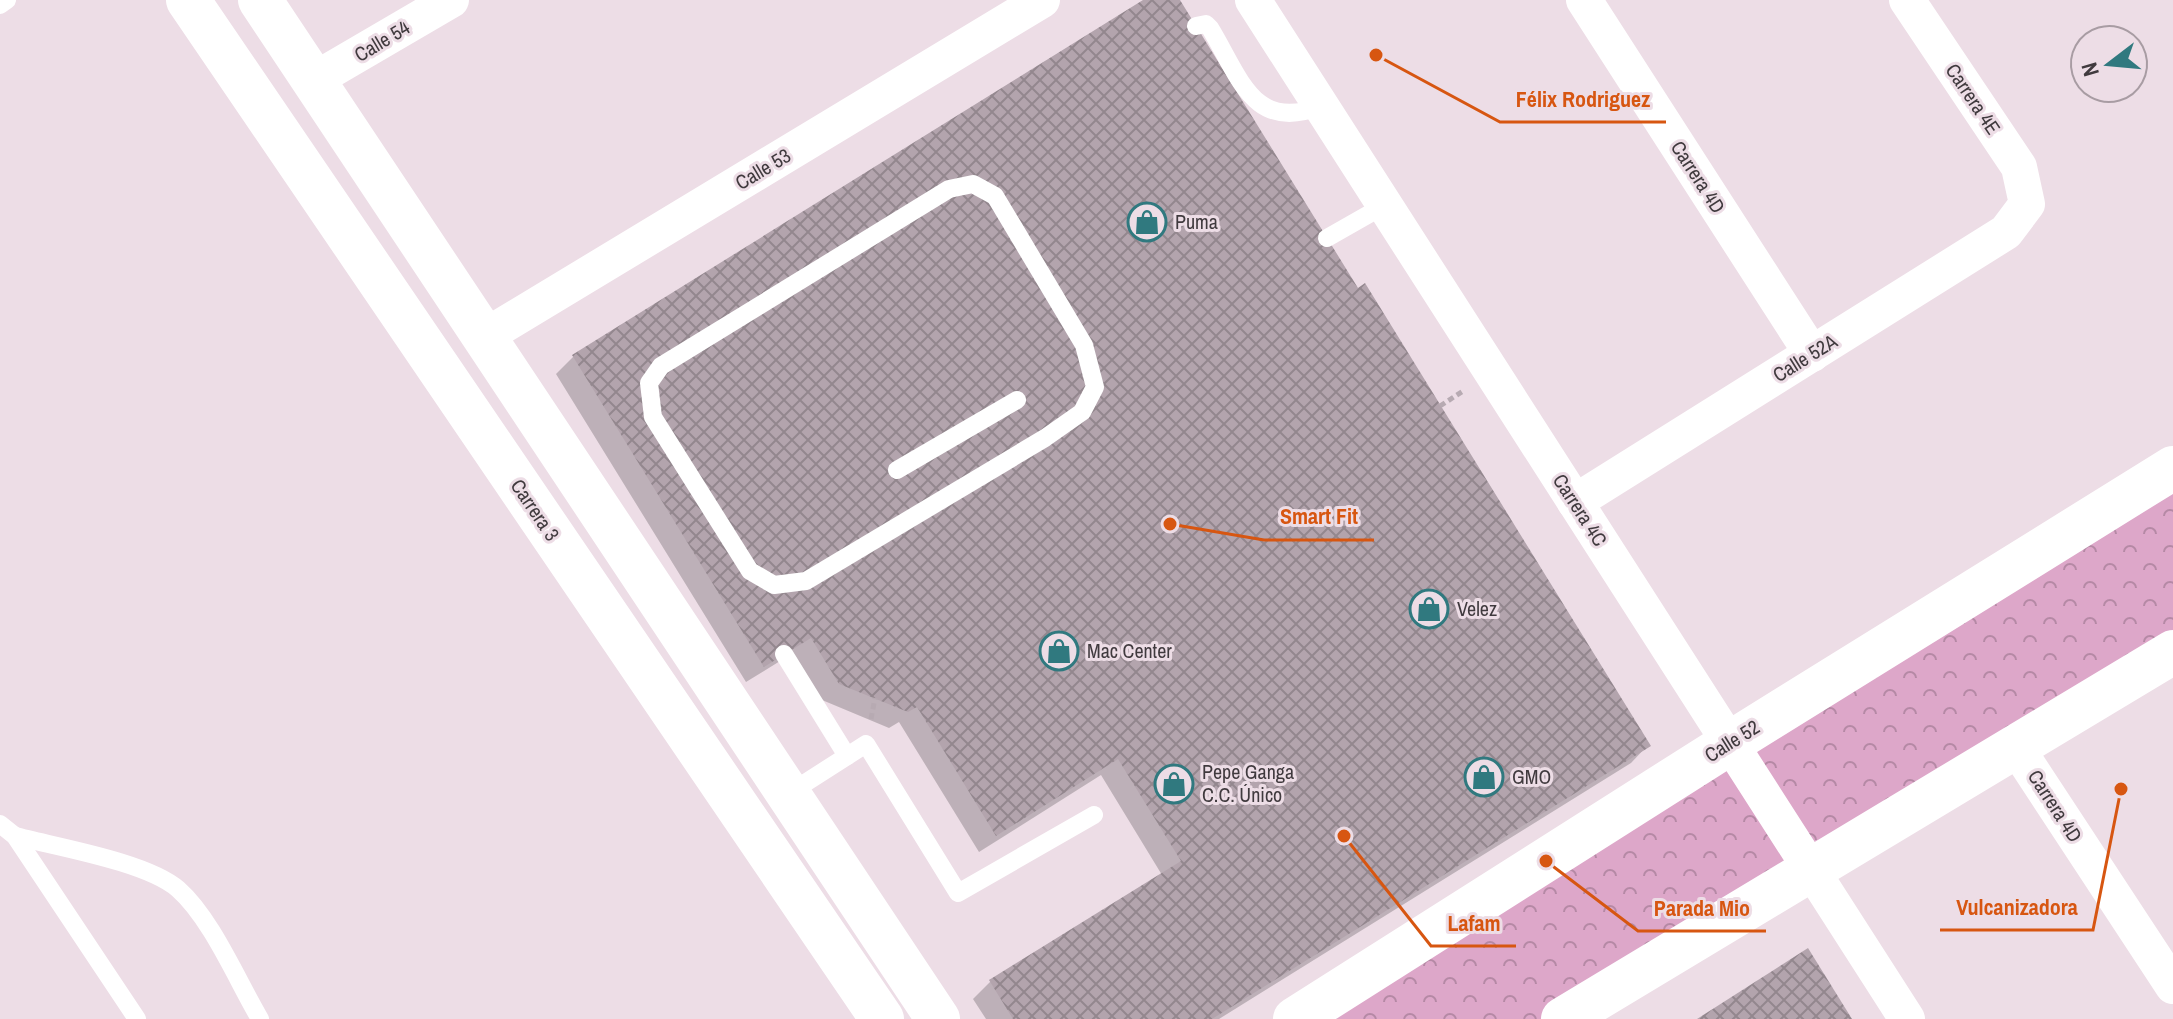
<svg xmlns="http://www.w3.org/2000/svg" width="2173" height="1019" font-family="'Archivo Narrow',sans-serif">
  <defs>
    <pattern id="park-crowns" width="20" height="18" patternUnits="userSpaceOnUse" patternTransform="scale(2)"><rect width="20" height="18" fill="#dda7c9"/><path d="M2 6a3 3 0 1 1 6 0M12 15a3 3 0 1 1 6 0" fill="none" stroke="#b589a5"/></pattern>
    <pattern id="building-cross-hatch" width="8" height="8" patternUnits="userSpaceOnUse" patternTransform="scale(2)"><rect width="8" height="8" fill="#b3a4ad"/><path d="M0 0l8 8M0 8l8-8" fill="none" stroke="#93878e"/></pattern>
  </defs>
  <rect width="100%" height="100%" fill="#eddde6"/>
  <path fill="url(#park-crowns)" d="M2173,468V652L1563,1019H1295Z"/>
  <path fill="#0003" d="M1147,0H1178L1357,291L1648,745L1631,763L1219,1019H986L973,999L990,982L1162,875L1101,775L979,852L899,722L889,728L822,700L793,653L746,682L556,374L573,357Z"/>
  <g fill="url(#building-cross-hatch)">
    <path d="M1143,0H1180L1358,288L1365,283L1651,746L1212,1019H1013L989,980L1181,861L1118,759L996,836L917,707L908,712L839,684L811,638L764,667L572,355Z"/>
    <path d="M1808,948L1852,1019H1697Z"/>
  </g>
  <g fill="none" stroke-linecap="round" stroke-linejoin="round">
    <g stroke="#b7aab2" stroke-width="5" stroke-dasharray="6 4" stroke-linecap="butt">
      <path d="M1440,406L1463,391"/>
      <path d="M871,719L875,698"/>
    </g>
    <g stroke="#fff" stroke-width="18">
      <path d="M0,5L7,0"/>
      <path d="M1196,26L1206,24L1210,28C1240,77 1253,133 1321,106"/>
      <path d="M973,184L995,196L1084,345L1095,387L1082,412L1045,438L806,581L774,585L750,571L653,417L649,383L661,366L949,189Z"/>
      <path d="M1327,238L1385,205"/>
      <path d="M897,470L1017,400"/>
      <path d="M784,654L847,756"/>
      <path d="M788,794L866,744L958,893L1094,815"/>
      <path d="M0,824L15,836L137,1019"/>
      <path d="M15,836C57,847 147,862 178,889C211,918 237,980 260,1019"/>
    </g>
    <g stroke="#fff" stroke-width="36">
      <path d="M1253,0L1907,1019"/>
      <path d="M1584,0L1812,354"/>
      <path d="M314,80L451,0"/>
      <path d="M484,337L1042,0"/>
      <path d="M1575,502L2006,232L2027,204L2019,167L1907,0"/>
      <path d="M2016,747L2173,986"/>
    </g>
    <g stroke="#fff" stroke-width="44">
      <path d="M188,0L882,1019"/>
      <path d="M260,0L938,1019"/>
    </g>
    <g stroke="#fff" stroke-width="44">
      <path d="M1295,1019L1730,743L2173,468"/>
      <path d="M1563,1019L2173,652"/>
    </g>
  </g>
  <defs>
    <symbol id="shop-ring" viewBox="-11 -11 22 22"><circle r="9.5" fill="#eddde6" stroke="#30797f" stroke-width="1.5"/><path d="M-5-2.5h2.3a2.7 3.5 0 0 1 5.4 0H5L5.5 6h-11ZM-1.5-2.5h3a1.5 2.3 0 0 0-3 0Z" fill="#30797f"/></symbol>
  </defs>
  <g fill-rule="evenodd">
    <use href="#shop-ring" x="1125" y="200" width="44" height="44"/>
    <use href="#shop-ring" x="1407" y="587" width="44" height="44"/>
    <use href="#shop-ring" x="1037" y="629" width="44" height="44"/>
    <use href="#shop-ring" x="1462" y="755" width="44" height="44"/>
    <use href="#shop-ring" x="1152" y="762" width="44" height="44"/>
  </g>
  <g text-anchor="middle" stroke-width="6" stroke-linejoin="round" paint-order="stroke">
    <g font-size="20" fill="#403a3e" stroke="#eddde6">
      <text transform="translate(382 41) rotate(-31)" y="7">Calle 54</text>
      <text transform="translate(1973 99) rotate(56)" y="7">Carrera 4E</text>
      <text transform="translate(763 169) rotate(-31)" y="7">Calle 53</text>
      <text transform="translate(1698 177) rotate(57)" y="7">Carrera 4D</text>
      <text transform="translate(1805 358) rotate(-32)" y="7">Calle 52A</text>
      <text transform="translate(535 510) rotate(56)" y="7">Carrera 3</text>
      <text transform="translate(1580 510) rotate(57)" y="7">Carrera 4C</text>
      <text transform="translate(1732 741) rotate(-32)" y="7">Calle 52</text>
      <text transform="translate(2055 806) rotate(57)" y="7">Carrera 4D</text>
    </g>
    <g font-size="20" fill="#403a3e" stroke="#eddde6" text-anchor="start">
      <text x="1175" y="229">Puma</text>
      <text x="1457" y="616">Velez</text>
      <text x="1087" y="658">Mac Center</text>
      <text x="1202" y="779">Pepe Ganga<tspan x="1202" dy="23">C.C. Único</tspan></text>
      <text x="1512" y="784">GMO</text>
    </g>
  </g>
  <path fill="none" stroke="#d75611" stroke-width="3" d="M1376 55L1500 122H1666M1170 524L1264 540H1374M2121 789L2093 930H1940M1546 861L1638 931H1766M1344 836L1431 946H1516"/>
  <g fill="#d75611" stroke="#eddde6" stroke-width="3">
    <circle cx="1376" cy="55" r="8"/>
    <circle cx="1170" cy="524" r="8"/>
    <circle cx="2121" cy="789" r="8"/>
    <circle cx="1546" cy="861" r="8"/>
    <circle cx="1344" cy="836" r="8"/>
  </g>
  <g font-size="22" text-anchor="middle" font-weight="bold" fill="#d75611" stroke="#eddde6" stroke-width="6" stroke-linejoin="round" paint-order="stroke">
    <text x="1583" y="107">Félix Rodriguez</text>
    <text x="1319" y="524">Smart Fit</text>
    <text x="2017" y="915">Vulcanizadora</text>
    <text x="1702" y="916">Parada Mio</text>
    <text x="1474" y="931">Lafam</text>
  </g>
  <g transform="translate(2109 64) rotate(254)"><circle r="38" fill="#eddde6" stroke="#a89ca3" stroke-width="2"/>
  <path d="M0-6L14 30L0 20L-14 30Z" fill="#30797f"/>
  <text y="-12" font-size="22" font-weight="bold" text-anchor="middle" fill="#403a3e">N</text>
  </g>
</svg>
